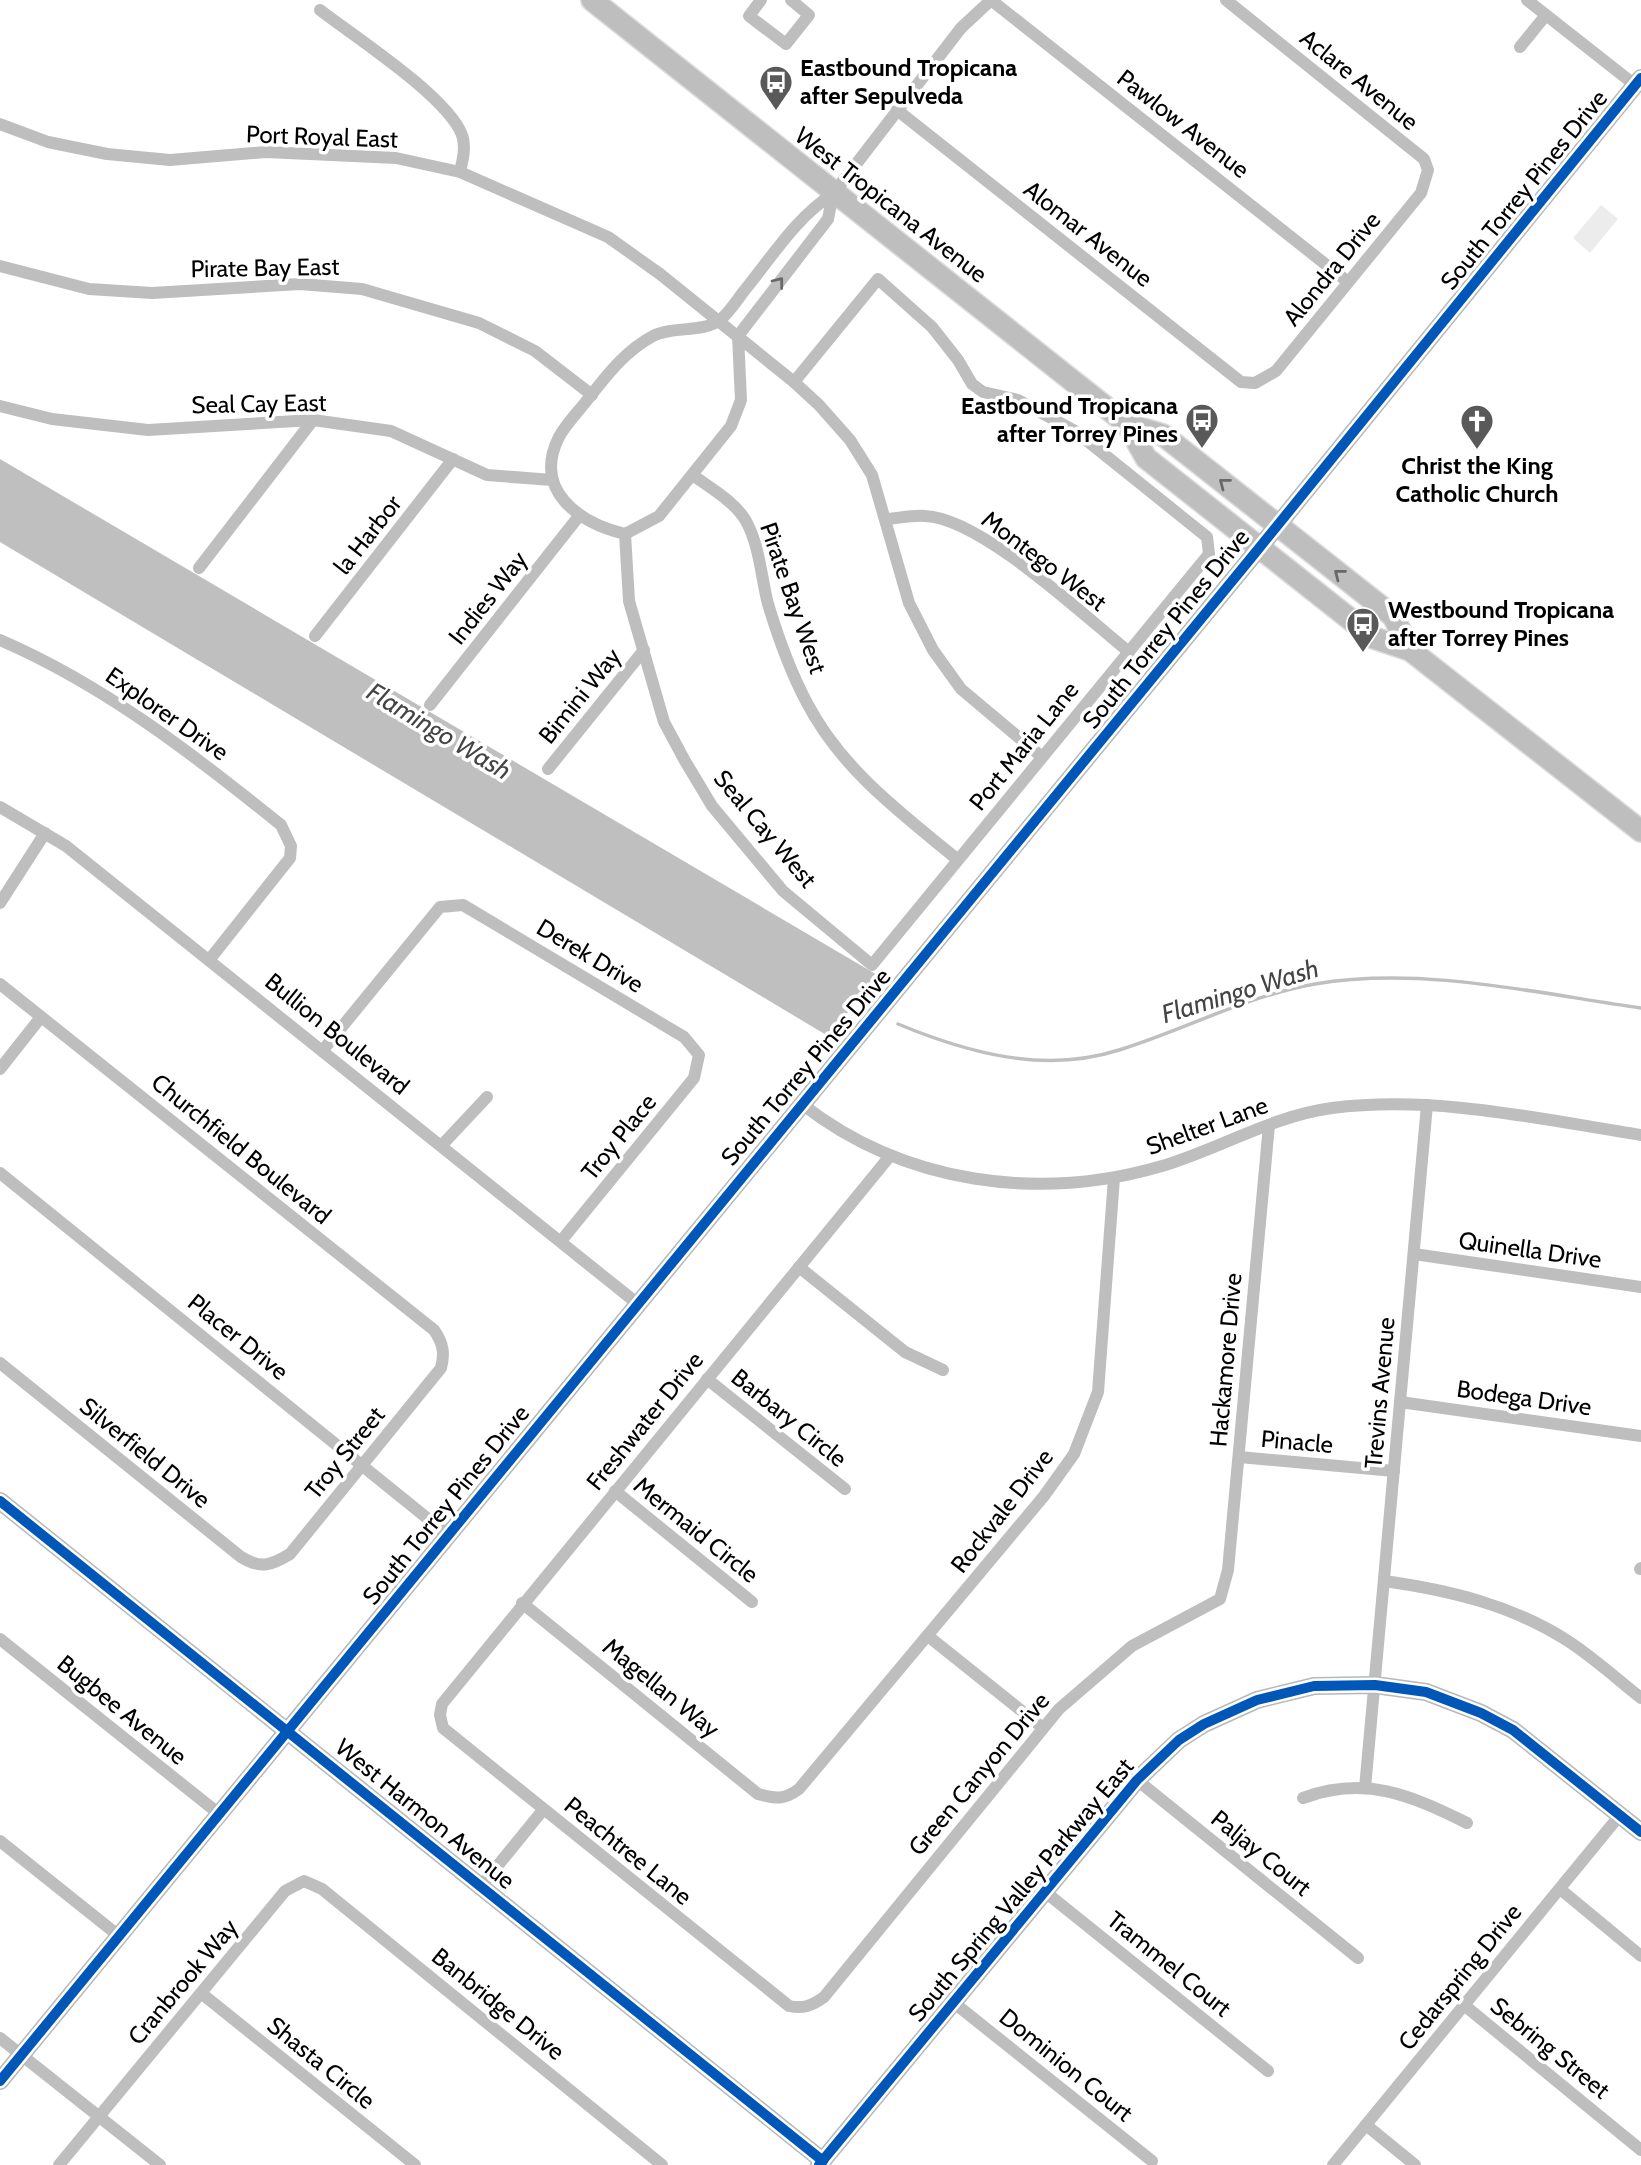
<svg xmlns="http://www.w3.org/2000/svg" width="1641" height="2165" font-family="Cabin,sans-serif">
  <rect width="100%" height="100%" fill="#fff"/>
  <path fill="#ececec" d="M1601,205L1618,219L1590,253L1573,238Z"/>
  <path fill="#bfbfbf" d="M0,459L879,976L828,1036L0,542Z"/>
  <g fill="none" stroke-linecap="round" stroke-linejoin="round">
    <path stroke="#bfbfbf" stroke-width="3.5" d="M898,1024C968,1053 1044,1074 1119,1050C1184,1030 1246,996 1315,984C1422,966 1535,993 1641,1008"/>
    <defs>
      <g id="primary">
        <path d="M592,0L1127,424L1163,435L1393,616L1410,650"/>
        <path d="M1127,424L1146,458L1374,638L1410,650L1641,831"/>
      </g>
    </defs>
    <use href="#primary" stroke="#dbdbdb" stroke-width="24"/>
    <g stroke="#bebebe" stroke-width="12">
      <path d="M761,0L749,16L786,44L809,15L791,0"/>
      <path d="M991,0L1348,282"/>
      <path d="M1527,0L1635,85"/>
      <path d="M320,10C355,37 448,97 462,135C466,147 463,159 460,172"/>
      <path d="M1520,47L1546,15"/>
      <path d="M897,110L1241,382L1255,383L1276,371L1421,193L1428,170L1424,159L1226,0"/>
      <path d="M0,124L48,142L107,154L170,160L266,152L396,158L460,172L608,237L660,274L794,382L819,405L850,440L872,475L909,603L933,650L961,689L1042,757"/>
      <path d="M833,194L828,219L738,336L741,400L731,426L659,516L625,534C579,523 532,490 559,437C566,424 579,411 588,399C607,375 625,351 653,336C672,326 703,333 720,320C729,313 737,300 744,291C772,257 796,217 833,194L961,28L991,0"/>
      <path d="M0,266L89,289L152,293L300,284L362,289L479,323L535,351L592,395"/>
      <path d="M0,406L52,419L148,430L313,420L391,431L487,475L552,480"/>
      <path d="M694,476C712,489 735,502 746,521C760,547 761,577 768,604C778,637 791,673 807,703C842,770 901,813 958,860"/>
      <path d="M887,519C899,518 913,515 925,516C981,518 1083,615 1129,652"/>
      <path d="M625,534L629,601L664,722L685,761L712,806L783,891L872,965L1209,554L1207,537L1075,431L1018,400L983,392L972,384L958,360L932,327L878,279L794,382"/>
      <path d="M199,568L313,420"/>
      <path d="M315,636L453,459"/>
      <path d="M0,640C104,685 193,754 281,825L291,846L290,858L210,959"/>
      <path d="M430,705L579,516"/>
      <path d="M548,769L644,650"/>
      <path d="M0,807L66,846L638,1304"/>
      <path d="M0,903L45,833"/>
      <path d="M0,984L434,1330C443,1343 445,1353 441,1368L290,1554C270,1566 261,1569 241,1557L0,1363"/>
      <path d="M323,1050L440,907L463,905L684,1037L699,1055L694,1078L561,1241"/>
      <path d="M0,1069L41,1017"/>
      <path d="M802,1104C904,1184 1039,1202 1162,1166C1219,1149 1272,1116 1332,1108C1436,1095 1539,1119 1641,1135"/>
      <path d="M442,1145L487,1097"/>
      <path d="M890,1156L442,1704L440,1715L443,1728L789,2006C803,2009 812,2006 824,1997L1059,1709L1132,1646L1220,1599L1228,1570L1269,1125"/>
      <path d="M0,1173L448,1535"/>
      <path d="M1414,1254L1641,1287"/>
      <path d="M799,1267L905,1352L943,1370"/>
      <path d="M707,1379L845,1489"/>
      <path d="M1400,1402L1641,1436"/>
      <path d="M1239,1457L1394,1471"/>
      <path d="M615,1491L752,1602"/>
      <path d="M1640,1569L1641,1568"/>
      <path d="M1384,1581C1449,1590 1512,1605 1568,1641C1594,1658 1617,1679 1641,1698"/>
      <path d="M522,1603L758,1794C776,1799 784,1800 799,1789L1044,1496L1074,1454L1098,1392L1114,1178"/>
      <path d="M928,1636L1043,1728"/>
      <path d="M0,1639L218,1813"/>
      <path d="M1137,1780L1358,1958"/>
      <path d="M1365,1788L1427,1105"/>
      <path d="M1303,1798C1365,1775 1410,1795 1467,1823"/>
      <path d="M0,1841L119,1936"/>
      <path d="M481,1886L543,1810"/>
      <path d="M1560,1889L1641,1956"/>
      <path d="M1044,1891L1268,2071"/>
      <path d="M201,1993L415,2165"/>
      <path d="M953,2002L1152,2161"/>
      <path d="M1464,2005L1641,2150"/>
      <path d="M0,2038L160,2165"/>
      <path d="M1366,2125L1415,2165"/>
      <path d="M59,2165L285,1891L304,1881L322,1889L662,2165"/>
      <path d="M1333,2165L1620,1815"/>
    </g>
    <g stroke="#b8b8b8" stroke-width="18">
      <path d="M0,1501L823,2161"/>
      <path d="M0,2081L1251,558L1641,78"/>
      <path d="M819,2165L1137,1780L1179,1740L1204,1724L1257,1700L1314,1686L1375,1685L1426,1692L1481,1713L1513,1730L1641,1832"/>
    </g>
    <use href="#primary" stroke="#bebebe" stroke-width="21"/>
    <defs>
      <g id="cycleway">
        <path d="M0,1501L823,2161"/>
        <path d="M0,2081L1251,558L1641,78"/>
        <path d="M819,2165L1137,1780L1179,1740L1204,1724L1257,1700L1314,1686L1375,1685L1426,1692L1481,1713L1513,1730L1641,1832"/>
      </g>
    </defs>
    <use href="#cycleway" stroke="#fff" stroke-width="15"/>
    <use href="#cycleway" stroke="#0057b8" stroke-width="10"/>
  </g>
  <defs><path id="oneway-chevron" d="M-2-3.5L2.5 0L-2 3.5" fill="none" stroke-width="1.6" stroke-linecap="round" stroke-linejoin="round" transform="scale(1.75)"/></defs>
  <g stroke="#686868">
    <use href="#oneway-chevron" transform="translate(779 282) rotate(-52)"/>
    <use href="#oneway-chevron" transform="translate(1224 483) rotate(-142)"/>
    <use href="#oneway-chevron" transform="translate(1339 574) rotate(-142)"/>
  </g>
  <defs>
    <symbol id="bus-pin" viewBox="-11 -11 22 30"><path d="M0 17L-7.5 6A9.5 9.5 0 1 1 7.5 6Z" fill="#595959" stroke="#fff"/><path d="M-5-6H5V4H4V6H2V4H-2V6H-4V4H-5ZM-3.5-4V0h7V-4ZM-3.5 1.2v1.5H-2V1.2ZM2 1.2v1.5H3.5V1.2Z" fill="#fff"/></symbol>
    <symbol id="church-pin" viewBox="-11 -11 22 30"><path d="M0 17L-7.5 6A9.5 9.5 0 1 1 7.5 6Z" fill="#595959" stroke="#fff"/><path d="M-1.2-6h2.4v3.5h3.3v2.4h-3.3V6h-2.4V-.1h-3.3v-2.4h3.3Z" fill="#fff"/></symbol>
  </defs>
  <g fill-rule="evenodd">
    <use href="#bus-pin" x="757" y="63" width="38" height="52"/>
    <use href="#bus-pin" x="1183" y="401" width="38" height="52"/>
    <use href="#church-pin" x="1458" y="402" width="38" height="52"/>
    <use href="#bus-pin" x="1344" y="605" width="38" height="52"/>
  </g>
  <g text-anchor="middle" stroke-width="7" stroke-linejoin="round" paint-order="stroke">
    <g font-size="24" font-weight="bold" fill="#000" stroke="#fff" text-anchor="start">
      <text x="800" y="76">Eastbound Tropicana<tspan x="800" dy="28">after Sepulveda</tspan></text>
      <text x="1178" y="414" text-anchor="end">Eastbound Tropicana<tspan x="1178" dy="28">after Torrey Pines</tspan></text>
      <text x="1477" y="474" text-anchor="middle">Christ the King<tspan x="1477" dy="28">Catholic Church</tspan></text>
      <text x="1388" y="618">Westbound Tropicana<tspan x="1388" dy="28">after Torrey Pines</tspan></text>
    </g>
    <g font-size="24" fill="#000" stroke="#fff">
      <text transform="translate(1359 80) rotate(39)" y="8">Aclare Avenue</text>
      <text transform="translate(1183 124) rotate(38)" y="8">Pawlow Avenue</text>
      <text transform="translate(322 137) rotate(2)" y="8">Port Royal East</text>
      <text transform="translate(1524 190) rotate(-51)" y="8">South Torrey Pines Drive</text>
      <text transform="translate(891 205) rotate(38)" y="8">West Tropicana Avenue</text>
      <text transform="translate(1088 234) rotate(38)" y="8">Alomar Avenue</text>
      <text transform="translate(265 268) rotate(-1)" y="8">Pirate Bay East</text>
      <text transform="translate(1332 269) rotate(-51)" y="8">Alondra Drive</text>
      <text transform="translate(259 404) rotate(-1)" y="8">Seal Cay East</text>
      <text transform="translate(368 535) rotate(-52)" y="8">la Harbor</text>
      <text transform="translate(1044 561) rotate(37)" y="8">Montego West</text>
      <text transform="translate(488 598) rotate(-52)" y="8">Indies Way</text>
      <text transform="translate(793 598) rotate(71)" y="8">Pirate Bay West</text>
      <text transform="translate(1166 629) rotate(-51)" y="8">South Torrey Pines Drive</text>
      <text transform="translate(580 696) rotate(-51)" y="8">Bimini Way</text>
      <text transform="translate(167 714) rotate(35)" y="8">Explorer Drive</text>
      <text transform="translate(1024 746) rotate(-51)" y="8">Port Maria Lane</text>
      <text transform="translate(765 829) rotate(50)" y="8">Seal Cay West</text>
      <text transform="translate(590 956) rotate(31)" y="8">Derek Drive</text>
      <text transform="translate(337 1034) rotate(39)" y="8">Bullion Boulevard</text>
      <text transform="translate(806 1067) rotate(-50)" y="8">South Torrey Pines Drive</text>
      <text transform="translate(1207 1126) rotate(-20)" y="8">Shelter Lane</text>
      <text transform="translate(619 1137) rotate(-51)" y="8">Troy Place</text>
      <text transform="translate(241 1149) rotate(39)" y="8">Churchfield Boulevard</text>
      <text transform="translate(1530 1250) rotate(8)" y="8">Quinella Drive</text>
      <text transform="translate(238 1337) rotate(39)" y="8">Placer Drive</text>
      <text transform="translate(1226 1360) rotate(-85)" y="8">Hackamore Drive</text>
      <text transform="translate(1380 1393) rotate(-85)" y="8">Trevins Avenue</text>
      <text transform="translate(1524 1398) rotate(8)" y="8">Bodega Drive</text>
      <text transform="translate(789 1418) rotate(39)" y="8">Barbary Circle</text>
      <text transform="translate(645 1421) rotate(-51)" y="8">Freshwater Drive</text>
      <text transform="translate(1297 1442) rotate(5)" y="8">Pinacle</text>
      <text transform="translate(145 1453) rotate(39)" y="8">Silverfield Drive</text>
      <text transform="translate(345 1453) rotate(-51)" y="8">Troy Street</text>
      <text transform="translate(446 1505) rotate(-51)" y="8">South Torrey Pines Drive</text>
      <text transform="translate(1002 1511) rotate(-52)" y="8">Rockvale Drive</text>
      <text transform="translate(696 1530) rotate(39)" y="8">Mermaid Circle</text>
      <text transform="translate(661 1688) rotate(39)" y="8">Magellan Way</text>
      <text transform="translate(122 1710) rotate(39)" y="8">Bugbee Avenue</text>
      <text transform="translate(979 1774) rotate(-50)" y="8">Green Canyon Drive</text>
      <text transform="translate(425 1814) rotate(39)" y="8">West Harmon Avenue</text>
      <text transform="translate(628 1851) rotate(39)" y="8">Peachtree Lane</text>
      <text transform="translate(1261 1853) rotate(39)" y="8">Paljay Court</text>
      <text transform="translate(1021 1890) rotate(-50)" y="8">South Spring Valley Parkway East</text>
      <text transform="translate(1169 1964) rotate(39)" y="8">Trammel Court</text>
      <text transform="translate(1460 1977) rotate(-51)" y="8">Cedarspring Drive</text>
      <text transform="translate(183 1982) rotate(-50)" y="8">Cranbrook Way</text>
      <text transform="translate(498 2004) rotate(39)" y="8">Banbridge Drive</text>
      <text transform="translate(1550 2048) rotate(39)" y="8">Sebring Street</text>
      <text transform="translate(321 2063) rotate(39)" y="8">Shasta Circle</text>
      <text transform="translate(1066 2065) rotate(39)" y="8">Dominion Court</text>
    </g>
    <g font-size="26" font-style="italic" fill="#444" stroke="#fff">
      <text transform="translate(439 731) rotate(31)" y="9">Flamingo Wash</text>
      <text transform="translate(1240 991) rotate(-17)" y="9">Flamingo Wash</text>
    </g>
  </g>
</svg>
